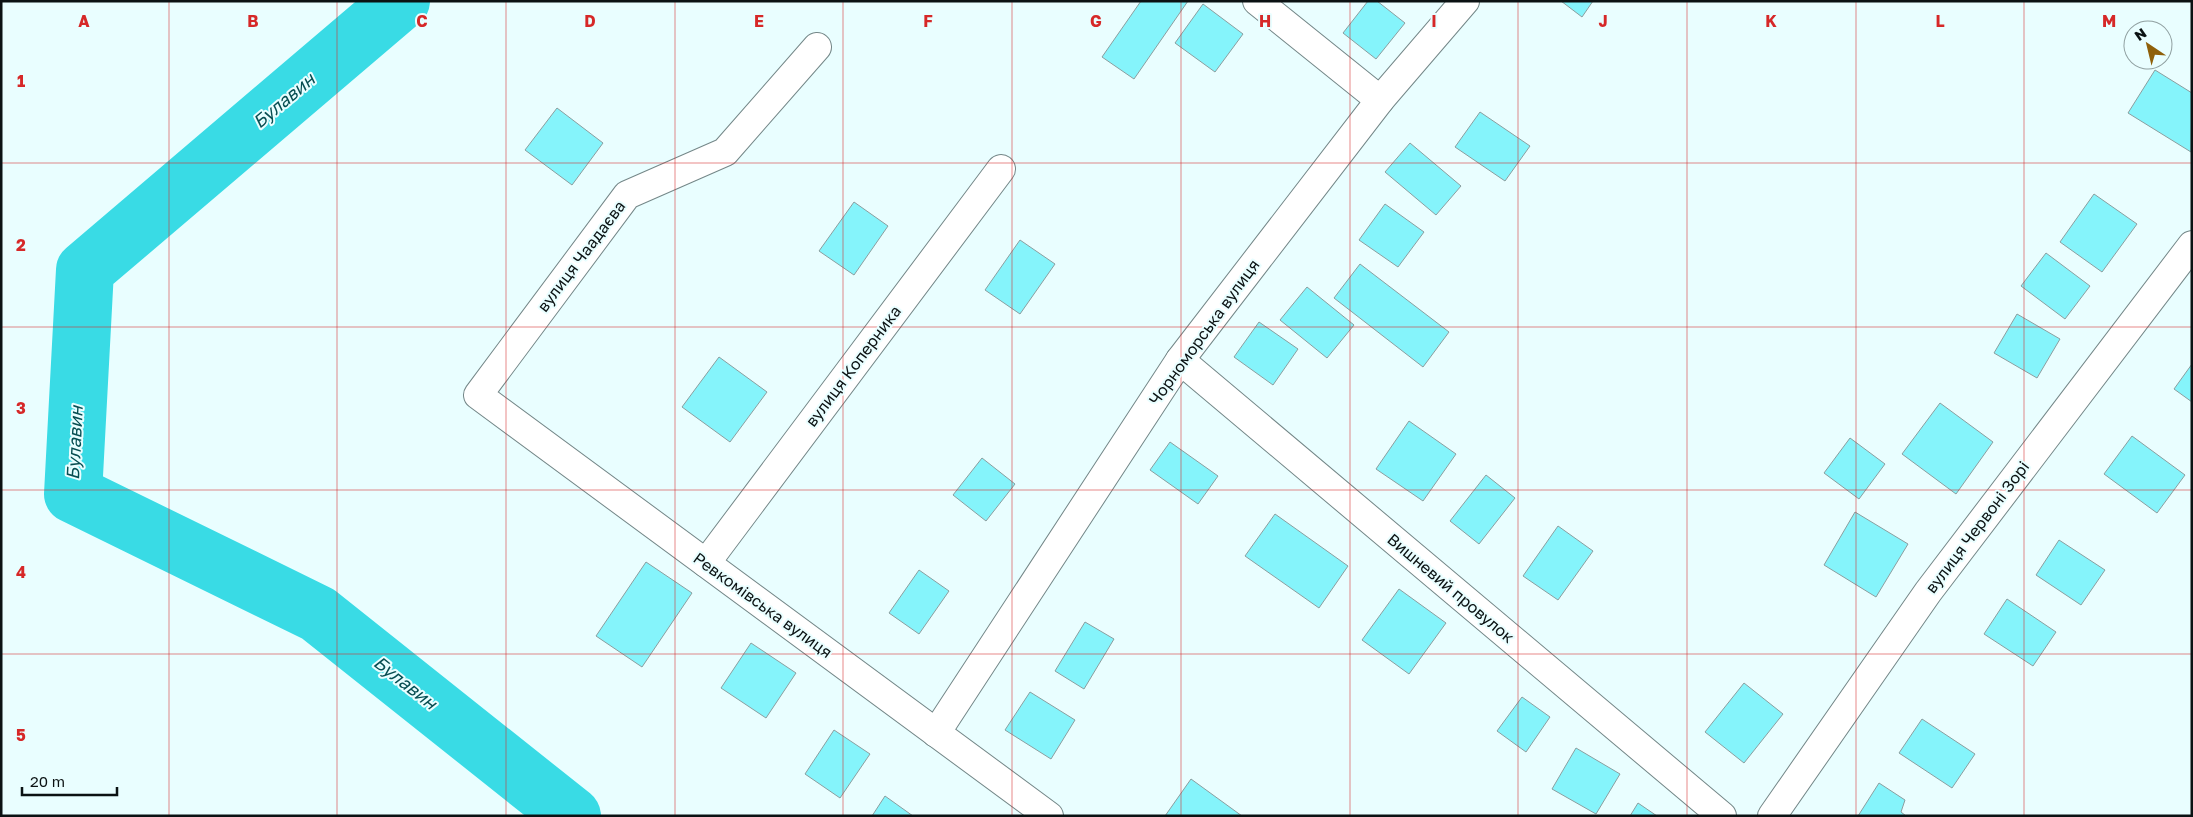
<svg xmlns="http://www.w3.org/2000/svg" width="2193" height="817" font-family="'Golos Text',sans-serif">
  <rect width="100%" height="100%" fill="#e9feff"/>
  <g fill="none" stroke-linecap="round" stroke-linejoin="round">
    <path stroke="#39dbe5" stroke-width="58" d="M401,1L85,270L73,494L318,614L572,816"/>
  </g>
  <g fill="#85f4fb" stroke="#8b9e9f">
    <path d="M1141,1H1188L1134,79L1102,57Z"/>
    <path d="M1368,1H1377L1405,23L1376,59L1343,33Z"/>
    <path d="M1561,1H1593L1582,17Z"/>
    <path d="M1203,4L1243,34L1215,72L1175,43Z"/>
    <path d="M2155,70L2192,93L2191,152L2128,113Z"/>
    <path d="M557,108L603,143L572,185L525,150Z"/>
    <path d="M1480,112L1530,146L1505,181L1455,147Z"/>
    <path d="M1410,143L1461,186L1436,215L1385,172Z"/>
    <path d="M2094,194L2137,224L2102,272L2060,242Z"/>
    <path d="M854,202L888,226L854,275L819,251Z"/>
    <path d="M1385,204L1424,232L1398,267L1359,240Z"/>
    <path d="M1020,240L1055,264L1020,314L985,290Z"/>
    <path d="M2046,253L2090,286L2065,319L2021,286Z"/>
    <path d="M1360,264L1449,332L1423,367L1334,298Z"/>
    <path d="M1307,287L1354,325L1327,358L1280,320Z"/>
    <path d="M2017,314L2060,339L2037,378L1994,353Z"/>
    <path d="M1259,322L1298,349L1273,385L1234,357Z"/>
    <path d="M719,357L767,392L730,442L682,407Z"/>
    <path d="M2192,364V402L2174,389Z"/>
    <path d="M1940,403L1993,442L1956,494L1902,454Z"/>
    <path d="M1409,421L1456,454L1423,501L1376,469Z"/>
    <path d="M2132,436L2185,475L2157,513L2104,474Z"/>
    <path d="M1850,438L1885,464L1859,499L1824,473Z"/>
    <path d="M1170,442L1218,476L1198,504L1150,470Z"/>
    <path d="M982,458L1015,484L986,521L953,495Z"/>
    <path d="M1486,475L1515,498L1479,544L1450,521Z"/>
    <path d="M1855,512L1908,544L1876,597L1824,565Z"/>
    <path d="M1275,514L1348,566L1319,608L1245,556Z"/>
    <path d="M1558,526L1593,551L1558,600L1523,576Z"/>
    <path d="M2059,540L2105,570L2081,605L2036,575Z"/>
    <path d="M646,562L692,593L642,667L596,636Z"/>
    <path d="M919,570L949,591L919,634L889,613Z"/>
    <path d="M1399,589L1446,623L1409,674L1362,640Z"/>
    <path d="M2007,599L2056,632L2033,666L1984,634Z"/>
    <path d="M1085,622L1114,639L1084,689L1055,671Z"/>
    <path d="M751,643L796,673L766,718L721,688Z"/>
    <path d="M1744,683L1783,714L1744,763L1705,732Z"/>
    <path d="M1030,692L1075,720L1051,759L1005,730Z"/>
    <path d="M1522,697L1550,717L1526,752L1497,731Z"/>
    <path d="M1922,719L1975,754L1952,788L1899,753Z"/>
    <path d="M834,730L870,754L840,798L805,774Z"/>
    <path d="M1576,748L1620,774L1596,814L1552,789Z"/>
    <path d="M1191,779L1242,816H1165Z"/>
    <path d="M1879,783L1905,800L1901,812L1906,816H1858Z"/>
    <path d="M885,796L913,816H872Z"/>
    <path d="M1638,803L1657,816H1630Z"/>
  </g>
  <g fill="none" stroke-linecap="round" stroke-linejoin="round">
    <defs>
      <g id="minor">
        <path d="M1257,1L1380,100"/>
        <path d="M817,47L725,152L627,195L478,395L1049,816"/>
        <path d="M1180,360L1722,816"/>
        <path d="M706,563L1001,169"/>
        <path d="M936,733L1180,360L1380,100L1465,1"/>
      </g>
      <path id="tertiary" d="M1772,816L1928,592L2192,245"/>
    </defs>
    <use href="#minor" stroke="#748788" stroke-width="30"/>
    <use href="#tertiary" stroke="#748788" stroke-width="30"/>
    <use href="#minor" stroke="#fff" stroke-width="28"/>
    <use href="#tertiary" stroke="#fff" stroke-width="28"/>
  </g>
  <path fill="none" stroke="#d62828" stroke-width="1" stroke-opacity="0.55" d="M169,1V816M337,1V816M506,1V816M675,1V816M843,1V816M1012,1V816M1181,1V816M1350,1V816M1518,1V816M1687,1V816M1856,1V816M2024,1V816M1,163H2192M1,327H2192M1,490H2192M1,654H2192"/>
  <g text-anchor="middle" stroke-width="4" stroke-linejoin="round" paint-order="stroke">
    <g font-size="16" fill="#0b1213" stroke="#e9feff">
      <text transform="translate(581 256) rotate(-53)" y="6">вулиця Чаадаєва</text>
      <text transform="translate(1204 332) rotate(-54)" y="6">Чорноморська вулиця</text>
      <text transform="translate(853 366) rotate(-53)" y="6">вулиця Коперника</text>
      <text transform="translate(1977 527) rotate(-53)" y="6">вулиця Червоні Зорі</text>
      <text transform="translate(1451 588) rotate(40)" y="6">Вишневий провулок</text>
      <text transform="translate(763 605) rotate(36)" y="6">Ревкомівська вулиця</text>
    </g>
    <g font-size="18" font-style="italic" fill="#074e52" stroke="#e9feff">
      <text transform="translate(284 101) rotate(-40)" y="6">Булавин</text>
      <text transform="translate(75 443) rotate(-87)" y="6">Булавин</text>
      <text transform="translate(405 683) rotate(38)" y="6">Булавин</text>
    </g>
  </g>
  <g font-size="16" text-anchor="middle" font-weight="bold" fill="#d62828" stroke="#e9feff" stroke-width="4" stroke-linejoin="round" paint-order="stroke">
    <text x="84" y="27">A</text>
    <text x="253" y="27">B</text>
    <text x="422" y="27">C</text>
    <text x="590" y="27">D</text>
    <text x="759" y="27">E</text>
    <text x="928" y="27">F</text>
    <text x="1096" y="27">G</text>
    <text x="1265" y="27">H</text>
    <text x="1434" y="27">I</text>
    <text x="1603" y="27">J</text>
    <text x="1771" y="27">K</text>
    <text x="1940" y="27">L</text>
    <text x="2109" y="27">M</text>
    <text x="21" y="87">1</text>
    <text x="21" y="251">2</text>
    <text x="21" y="414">3</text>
    <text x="21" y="578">4</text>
    <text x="21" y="741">5</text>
  </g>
  <rect width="2193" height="817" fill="none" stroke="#0b1213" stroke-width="5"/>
  <g transform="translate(2148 45) rotate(325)"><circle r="24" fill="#e9feff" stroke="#90a0a1"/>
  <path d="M0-4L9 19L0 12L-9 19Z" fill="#8f600a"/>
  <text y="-8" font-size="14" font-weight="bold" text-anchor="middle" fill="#0b1213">N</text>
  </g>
  <path d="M22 787v8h95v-8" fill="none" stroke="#0b1213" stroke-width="2.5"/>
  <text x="30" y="787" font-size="15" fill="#0b1213" stroke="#e9feff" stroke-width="4" paint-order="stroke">20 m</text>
</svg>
